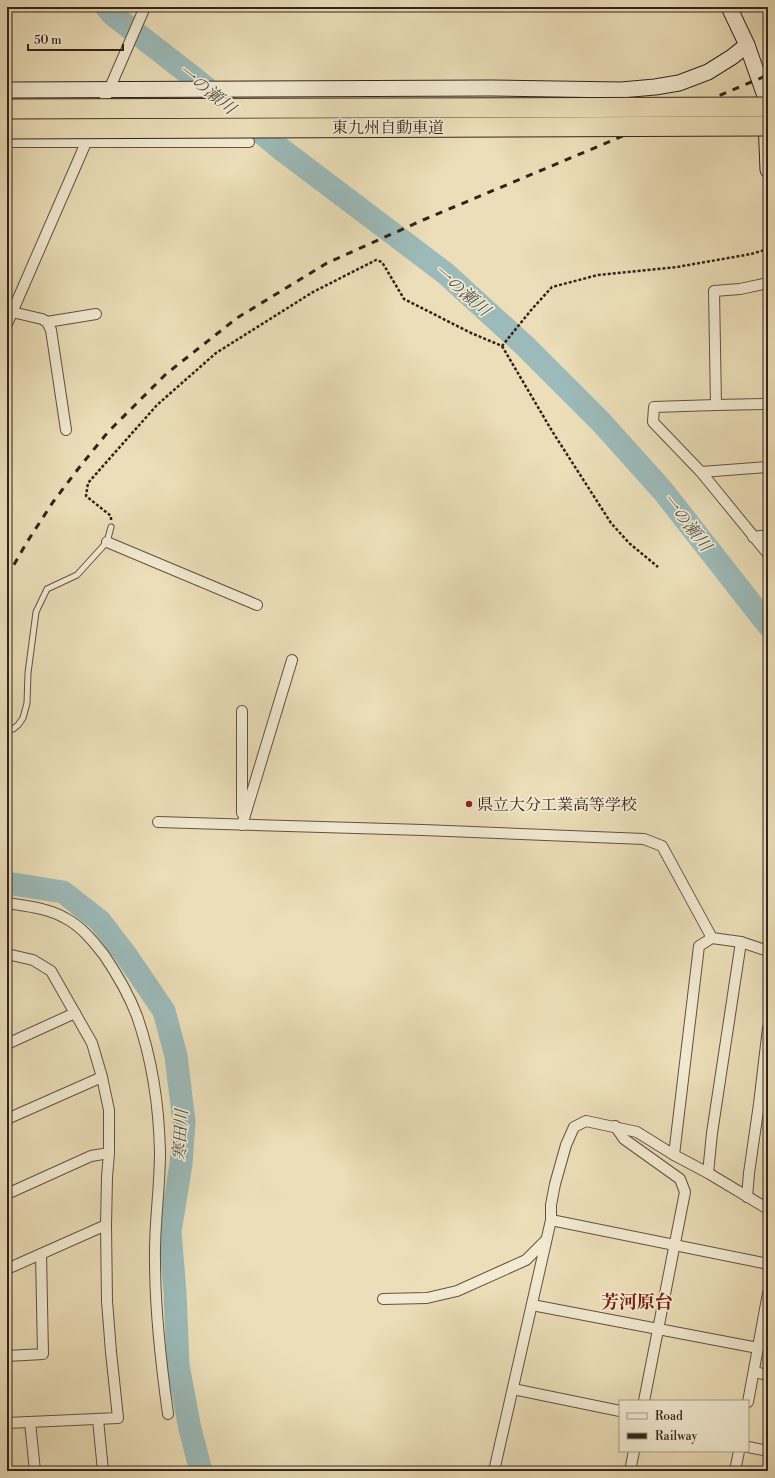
<svg xmlns="http://www.w3.org/2000/svg" width="775" height="1478" font-family="'Libre Bodoni','Noto Serif JP',serif">
  <rect width="100%" height="100%" fill="#ebdeb8"/>
  <filter id="stains"><feTurbulence type="fractalNoise" baseFrequency=".005" numOctaves="4"/><feColorMatrix values="0 0 0 0 .2 0 0 0 0 .09 0 0 0 0 .02 0 0 0 .5 -.17"/></filter>
  <radialGradient id="worn" r=".72"><stop offset=".6" stop-color="#630" stop-opacity="0"/><stop offset="1" stop-color="#630" stop-opacity=".3"/></radialGradient>
  <g fill="none" stroke-linecap="round" stroke-linejoin="round">
    <g stroke="#9cbab9" stroke-width="23">
      <path d="M106,7L113,15L189,74L281,149L445,273L524,345L601,422L663,491L768,625"/>
      <path d="M7,883L63,892L100,921L126,955L164,1011L176,1056L184,1122L181,1164L170,1232L175,1292L178,1365L190,1429L201,1471"/>
    </g>
    <defs>
      <path id="lane" d="M7,730L13,729L18,725L23,718L27,703L28,673L36,612L47,589L77,575L107,542L111,527"/>
      <g id="street">
        <path d="M7,142H249"/>
        <path d="M12,312L42,319L47,322L51,330L66,430"/>
        <path d="M47,322L96,314"/>
        <path d="M7,324L145,7"/>
        <path d="M768,404L716,405L654,407L653,422L701,472L768,554"/>
        <path d="M716,405L714,291L740,289L768,283"/>
        <path d="M701,472L768,467"/>
        <path d="M753,537L768,535"/>
        <path d="M107,542L257,605"/>
        <path d="M242,813V711"/>
        <path d="M158,822L423,830L644,839L662,846L712,938"/>
        <path d="M242,825L292,660"/>
        <path d="M7,903C26,906 48,908 65,918C81,926 93,941 104,955C117,974 129,995 137,1016C152,1059 159,1107 160,1152C160,1189 154,1225 155,1261C155,1311 161,1364 168,1414"/>
        <path d="M7,954L33,960L51,971L92,1043L102,1077L109,1110V1153L107,1177L106,1225L107,1301L111,1352L118,1418L7,1423"/>
        <path d="M7,1044L75,1013"/>
        <path d="M7,1119L102,1077"/>
        <path d="M615,1126L624,1139L680,1179L685,1192L644,1401"/>
        <path d="M674,1155L699,946L712,938L741,942L768,951"/>
        <path d="M708,1173L712,1133L741,942"/>
        <path d="M7,1194L91,1156L109,1153"/>
        <path d="M747,1197L749,1173L759,1104L768,1028"/>
        <path d="M551,1220L768,1264"/>
        <path d="M7,1269L106,1225"/>
        <path d="M383,1299L427,1298L457,1291L526,1260L546,1240"/>
        <path d="M532,1305L758,1348"/>
        <path d="M7,1356L43,1354L41,1254"/>
        <path d="M754,1372L768,1375"/>
        <path d="M513,1389L620,1411"/>
        <path d="M748,1402L768,1293"/>
        <path d="M98,1419L103,1471"/>
        <path d="M30,1422L35,1471"/>
        <path d="M748,1447L768,1451"/>
        <path d="M494,1471L551,1220V1205L555,1184L566,1145L574,1127L586,1121L637,1132L674,1155L708,1173L768,1209"/>
        <path d="M630,1471L634,1451"/>
        <path d="M735,1471L739,1451"/>
      </g>
      <g id="secondary">
        <path d="M729,7L747,45L765,96L768,170"/>
        <path d="M7,90L491,88L621,90L655,87L679,83L708,72L732,57L747,45"/>
      </g>
    </defs>
    <use href="#lane" stroke="#615243" stroke-width="7"/>
    <use href="#street" stroke="#615243" stroke-width="12"/>
    <use href="#secondary" stroke="#33231c" stroke-width="17"/>
    <g stroke="#33231c" stroke-width="2.5" stroke-dasharray="3 2" stroke-linecap="butt">
      <path d="M502,346L552,431L611,523L629,543L658,567"/>
      <path d="M111,520V516L86,496L88,483L157,405L216,353L313,292L376,260L382,262L404,299L471,333L502,346L532,309L552,287L598,275L677,267L751,254L768,249"/>
    </g>
    <use href="#lane" stroke="#f2ead1" stroke-width="5"/>
    <use href="#street" stroke="#f2ead1" stroke-width="10"/>
    <use href="#secondary" stroke="#f2ead1" stroke-width="15"/>
    <path stroke="#33231c" stroke-width="3" stroke-dasharray="7 7" stroke-linecap="butt" d="M7,577L27,542L53,502L78,469L108,432L166,374L237,318L327,263L423,220L768,75"/>
    <defs>
      <g id="highway-bridge">
        <path d="M7,109L768,107"/>
        <path d="M7,129L768,126"/>
      </g>
    </defs>
    <use href="#highway-bridge" stroke="#33231c" stroke-width="21" stroke-linecap="butt"/>
    <use href="#highway-bridge" stroke="#ebdeb8" stroke-width="19"/>
  </g>
  <circle fill="#8f2418" stroke="#f2ead1" stroke-width="1.5" cx="469" cy="804" r="4"/>
  <g text-anchor="middle" stroke-width="3.5" stroke-linejoin="round" paint-order="stroke">
    <g font-size="16" fill="#33231c" stroke="#f2ead1">
      <text x="388" y="133">東九州自動車道</text>
    </g>
    <g font-size="16" fill="#33231c" stroke="#f2ead1" text-anchor="start">
      <text x="477" y="810">県立大分工業高等学校</text>
    </g>
    <g font-size="17" font-style="italic" fill="#52504b" stroke="#f2ead1">
      <text transform="translate(207 89) rotate(39)" y="6">一の瀬川</text>
      <text transform="translate(462 290) rotate(41)" y="6">一の瀬川</text>
      <text transform="translate(687 522) rotate(52)" y="6">一の瀬川</text>
      <text transform="translate(180 1135) rotate(-87)" y="6">寒田川</text>
    </g>
    <g font-size="18" font-weight="bold" fill="#7a1f14" stroke="#f2ead1">
      <text x="637" y="1308">芳河原台</text>
    </g>
  </g>
  <rect width="775" height="1478" fill="none" stroke="#ebdeb8" stroke-width="24"/>
  <rect x="8" y="8" width="759" height="1462" fill="none" stroke="#33231c" stroke-width="2"/>
  <rect x="12" y="12" width="751" height="1454" fill="none" stroke="#33231c"/>
  <rect x="619" y="1400" width="130" height="52" fill="#f2ead1" stroke="#a69a89"/>
  <rect x="627" y="1413" width="20" height="6" fill="#f2ead1" stroke="#a69a89"/>
  <text x="655" y="1420" font-size="12" fill="#33231c">Road</text>
  <rect x="627" y="1433" width="20" height="6" fill="#33231c" stroke="#a69a89"/>
  <text x="655" y="1440" font-size="12" fill="#33231c">Railway</text>
  <path d="M28 44v6h95v-6" fill="none" stroke="#33231c" stroke-width="2"/>
  <text x="34" y="44" font-size="12" fill="#33231c" stroke="#f2ead1" stroke-width="3" paint-order="stroke">50 m</text>
  <rect width="100%" height="100%" filter="url(#stains)"/>
  <rect width="100%" height="100%" fill="url(#worn)"/>
</svg>
